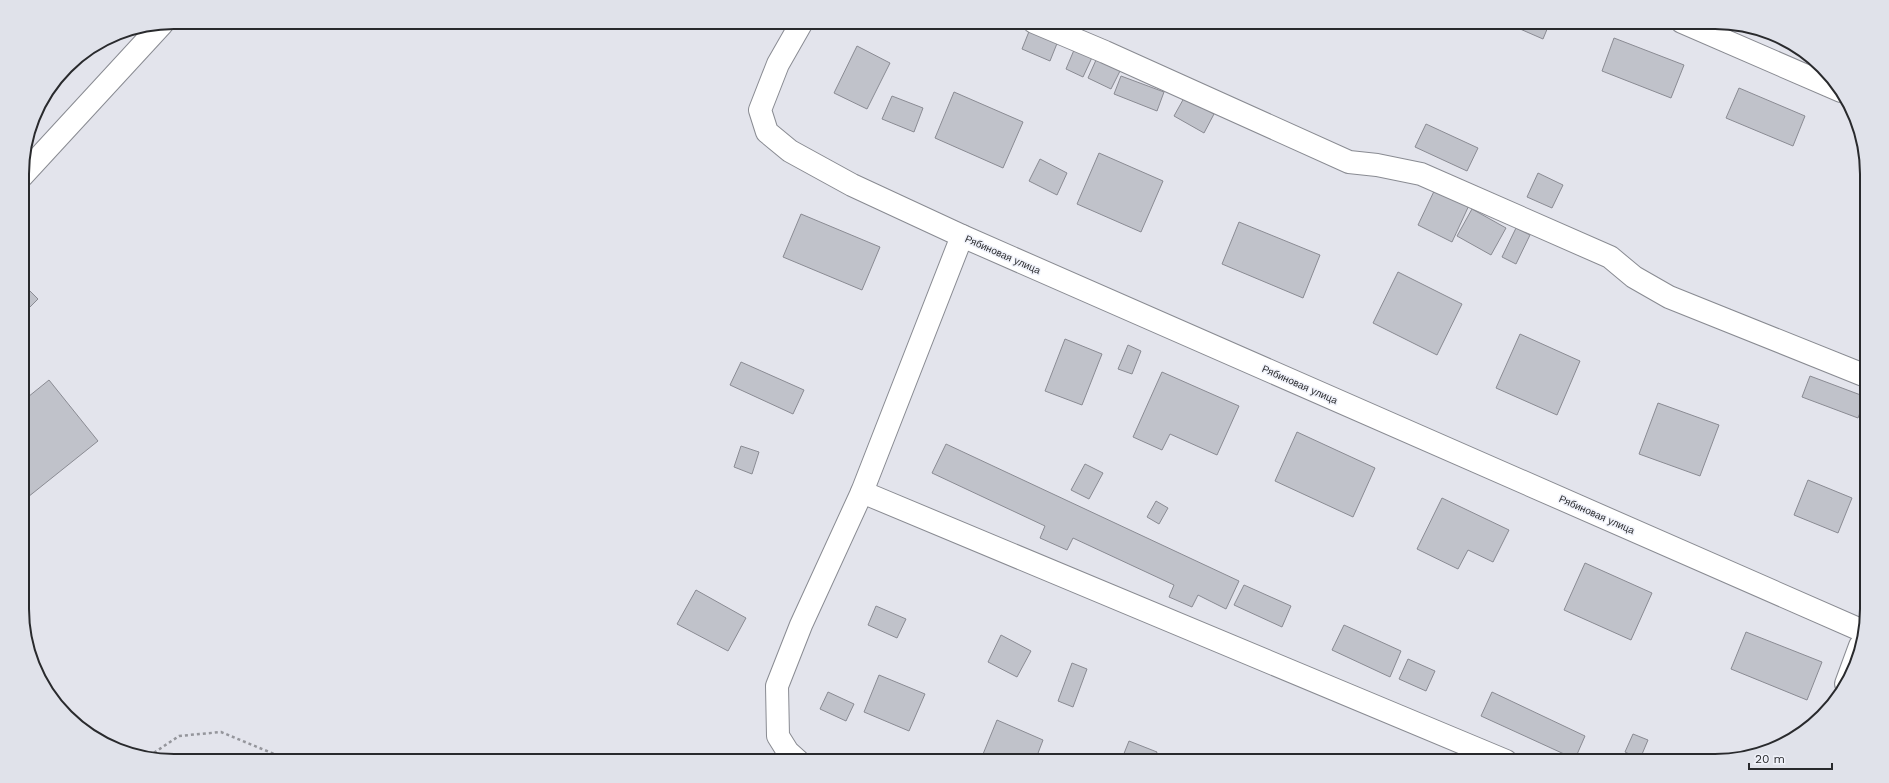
<svg xmlns="http://www.w3.org/2000/svg" width="1889" height="783" font-family="'Work Sans',sans-serif">
  <rect width="100%" height="100%" fill="#e3e4ec"/>
  <g fill="#c0c2ca" stroke="#8a8b93">
    <path d="M910,22H930L927,29Z"/>
    <path d="M962,22H984L981,29Z"/>
    <path d="M1504,22H1550L1543,39Z"/>
    <path d="M1032,24L1060,36L1050,61L1022,49Z"/>
    <path d="M1614,38L1684,65L1671,98L1602,71Z"/>
    <path d="M1077,43L1095,51L1083,77L1066,69Z"/>
    <path d="M857,46L890,63L867,109L834,93Z"/>
    <path d="M1100,51L1124,63L1111,89L1088,78Z"/>
    <path d="M1121,76L1164,92L1157,111L1114,94Z"/>
    <path d="M1739,88L1805,116L1793,146L1726,118Z"/>
    <path d="M954,92L1023,122L1003,168L935,138Z"/>
    <path d="M892,96L923,108L914,132L882,119Z"/>
    <path d="M1184,98L1214,114L1204,133L1174,116Z"/>
    <path d="M1426,124L1478,148L1467,171L1415,147Z"/>
    <path d="M1099,153L1163,181L1141,232L1077,204Z"/>
    <path d="M1040,159L1067,173L1057,195L1029,181Z"/>
    <path d="M1538,173L1563,185L1552,208L1527,197Z"/>
    <path d="M1437,185L1471,201L1452,242L1418,225Z"/>
    <path d="M1472,209L1506,228L1491,255L1457,236Z"/>
    <path d="M1866,210V225L1860,222Z"/>
    <path d="M801,214L880,247L862,290L783,257Z"/>
    <path d="M1239,222L1320,255L1303,298L1222,264Z"/>
    <path d="M1516,228L1530,235L1516,264L1502,257Z"/>
    <path d="M1398,272L1462,304L1437,355L1373,323Z"/>
    <path d="M23,284L38,299L23,314Z"/>
    <path d="M1520,334L1580,361L1557,415L1496,388Z"/>
    <path d="M1065,339L1102,354L1082,405L1045,391Z"/>
    <path d="M1128,345L1141,351L1132,374L1118,369Z"/>
    <path d="M741,362L804,390L793,414L730,385Z"/>
    <path d="M1162,372L1239,406L1217,455L1170,434L1162,450L1133,437Z"/>
    <path d="M1810,376L1866,397L1858,418L1802,397Z"/>
    <path d="M49,380L98,441L23,501V401Z"/>
    <path d="M1658,403L1719,425L1700,476L1639,454Z"/>
    <path d="M1297,432L1375,468L1353,517L1275,481Z"/>
    <path d="M946,444L1239,581L1226,609L1198,595L1192,607L1169,597L1174,585L1073,538L1067,550L1040,538L1045,526L932,473Z"/>
    <path d="M741,446L759,452L752,474L734,467Z"/>
    <path d="M1085,464L1103,473L1089,499L1071,490Z"/>
    <path d="M1808,480L1852,498L1838,533L1794,515Z"/>
    <path d="M1442,498L1509,530L1493,562L1468,550L1458,569L1417,549Z"/>
    <path d="M1156,501L1168,508L1159,524L1147,517Z"/>
    <path d="M1585,563L1652,593L1631,640L1564,610Z"/>
    <path d="M1244,585L1291,606L1282,627L1234,605Z"/>
    <path d="M696,590L746,618L728,651L677,624Z"/>
    <path d="M876,606L906,619L897,638L868,625Z"/>
    <path d="M1344,625L1401,651L1390,677L1332,650Z"/>
    <path d="M1746,632L1822,662L1807,700L1731,669Z"/>
    <path d="M1001,635L1031,651L1017,677L988,662Z"/>
    <path d="M1408,659L1435,671L1426,691L1399,679Z"/>
    <path d="M1072,663L1087,669L1073,707L1058,701Z"/>
    <path d="M879,675L925,694L909,731L864,712Z"/>
    <path d="M828,692L854,704L846,721L820,709Z"/>
    <path d="M1492,692L1585,736L1575,759L1481,716Z"/>
    <path d="M997,720L1043,740L1035,761H984L981,759Z"/>
    <path d="M1633,734L1648,740L1640,759L1625,752Z"/>
    <path d="M1129,741L1157,752L1154,761H1121Z"/>
  </g>
  <g fill="none" stroke-linecap="round" stroke-linejoin="round">
    <defs>
      <g id="minor">
        <path d="M802,22L778,64L760,110L767,132L790,151L852,185L962,236L1863,631"/>
        <path d="M1034,22L1105,52L1349,162L1377,165L1421,174L1610,257L1634,277L1669,297L1866,376"/>
        <path d="M1682,22L1841,91"/>
        <path d="M22,176L162,24"/>
        <path d="M862,492L1506,761"/>
        <path d="M1846,684L1860,646"/>
        <path d="M798,761L788,752L778,736L777,686L801,625L862,492L962,236"/>
      </g>
    </defs>
    <use href="#minor" stroke="#898b92" stroke-width="24"/>
    <path stroke="#95969c" stroke-width="2.5" stroke-dasharray="3 3" stroke-linecap="butt" d="M149,756L179,736L221,732L291,761"/>
    <use href="#minor" stroke="#fff" stroke-width="22"/>
  </g>
  <g text-anchor="middle" stroke-width="3" stroke-linejoin="round" paint-order="stroke">
    <g font-size="10" fill="#292a2d" stroke="#f0f2fa">
      <text transform="translate(1003 254) rotate(24)" y="4">Рябиновая улица</text>
      <text transform="translate(1300 384) rotate(24)" y="4">Рябиновая улица</text>
      <text transform="translate(1597 514) rotate(24)" y="4">Рябиновая улица</text>
    </g>
  </g>
  <path d="M0 0H1889V783H0ZM174 29H1715A145 145 0 0 1 1860 174V609A145 145 0 0 1 1715 754H174A145 145 0 0 1 29 609V174A145 145 0 0 1 174 29Z" fill="#e0e2ea" fill-rule="evenodd"/>
  <path fill="none" stroke="#292a2d" stroke-width="2" d="M174 29H1715A145 145 0 0 1 1860 174V609A145 145 0 0 1 1715 754H174A145 145 0 0 1 29 609V174A145 145 0 0 1 174 29Z"/>
  <path d="M1749 763v6h83v-6" fill="none" stroke="#292a2d" stroke-width="2"/>
  <text x="1755" y="763" font-size="12" fill="#292a2d" stroke="#f0f2fa" stroke-width="3" paint-order="stroke">20 m</text>
</svg>
